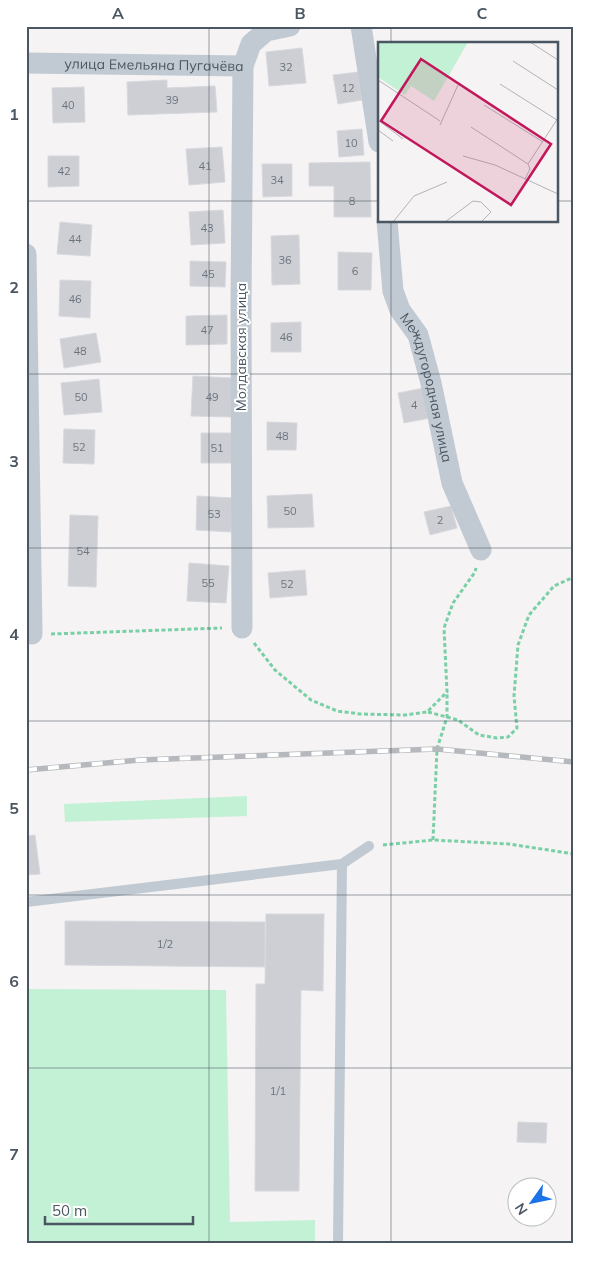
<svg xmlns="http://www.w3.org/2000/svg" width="600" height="1269" font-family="Mulish,sans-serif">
  <rect width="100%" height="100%" fill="#f5f3f3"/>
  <g fill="#c3f1d5">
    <path d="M247,796V816L65,822L64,804Z"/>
    <path d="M26,989L226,990L230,1222L315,1220V1243H26Z"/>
  </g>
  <g fill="#cdcfd5" stroke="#d7d9de">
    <path d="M302,48L306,83L269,86L266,52Z"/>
    <path d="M358,72L362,100L338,104L333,75Z"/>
    <path d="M167,80V88L215,86L217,112L128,115L127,82Z"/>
    <path d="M84,87L85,122L53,123L52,88Z"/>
    <path d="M362,129L364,155L339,157L337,131Z"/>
    <path d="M222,147L225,182L189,185L186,149Z"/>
    <path d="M48,156H79V186L48,187Z"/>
    <path d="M370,162L371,217H334V186H309V163Z"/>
    <path d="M262,164H292V196L263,197Z"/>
    <path d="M223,210L225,243L191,245L189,212Z"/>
    <path d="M60,222L92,225L90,256L57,254Z"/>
    <path d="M299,235L300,284L272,285L271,236Z"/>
    <path d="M338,252L372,253L371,290H338Z"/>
    <path d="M190,261L226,262L225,287L190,286Z"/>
    <path d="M60,280L91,281L90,318L59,316Z"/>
    <path d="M227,315V344L186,345V316Z"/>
    <path d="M301,322V352H271V323Z"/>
    <path d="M96,333L101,362L64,368L60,339Z"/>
    <path d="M193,376L232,378L231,417L191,416Z"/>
    <path d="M99,379L102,412L64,415L61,383Z"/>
    <path d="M424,388L430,418L404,423L398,393Z"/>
    <path d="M267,422L297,423L296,450H267Z"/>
    <path d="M64,429L95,430L94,464L63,463Z"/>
    <path d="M201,433H233L234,463H201Z"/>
    <path d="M312,494L314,527L268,528L267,496Z"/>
    <path d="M197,496L233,498L231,532L196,530Z"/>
    <path d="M451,506L457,528L430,535L424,512Z"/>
    <path d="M70,515L98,516L96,587L68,586Z"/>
    <path d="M189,563L229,566L226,603L187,601Z"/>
    <path d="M305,570L307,595L270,598L268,573Z"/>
    <path d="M35,835L40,874L26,875V836Z"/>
    <path d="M266,914H324L323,991L301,990L299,1191H255L256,984H265Z"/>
    <path d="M65,921L265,922V967L65,965Z"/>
    <path d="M518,1122L547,1123L546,1143L517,1142Z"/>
  </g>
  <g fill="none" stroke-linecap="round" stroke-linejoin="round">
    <g stroke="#7ad0a6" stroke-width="3" stroke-dasharray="4 2.5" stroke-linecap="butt">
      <path d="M51,634L222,628"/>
      <path d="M254,643L275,670L311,700L337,711L360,714L405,715L427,712L447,692L444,628L453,603L475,572L476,568"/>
      <path d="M428,712L458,720L479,735L497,738L508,737L517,728L514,696L518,645L529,615L554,586L574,577"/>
      <path d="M433,840L437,749L447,717V692"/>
      <path d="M383,845L433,840L509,844L574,854"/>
    </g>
    <g stroke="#c1cad2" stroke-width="10">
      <path d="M26,902L342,864L369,846"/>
      <path d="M338,1243L342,864"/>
    </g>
    <g stroke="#c1cad2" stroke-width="21">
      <path d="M361,26L379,142"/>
      <path id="s1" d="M26,63L243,66L251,44L266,31L290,26"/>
      <path id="s2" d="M387,221L393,291L400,310L418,335L431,383L452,483L481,550"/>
      <path d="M26,254L32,634"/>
      <path d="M242,628L241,302L243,66"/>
    </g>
    <defs>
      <path id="rail" d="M26,770L140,760L437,749L574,762"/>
    </defs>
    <use href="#rail" stroke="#b5b8bd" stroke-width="5.5"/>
    <use href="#rail" stroke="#fff" stroke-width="4" stroke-dasharray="11" stroke-linecap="butt"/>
  </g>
  <path fill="none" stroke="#4a5661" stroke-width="1" stroke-opacity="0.55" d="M209,26V1243M391,26V44M26,201H379M556,201H574M391,221V1243M26,374H574M26,548H574M26,721H574M26,895H574M26,1068H574"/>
  <g text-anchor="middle" stroke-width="4" stroke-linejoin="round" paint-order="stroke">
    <g font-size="11" fill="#6b747e">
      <text x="286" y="71">32</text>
      <text x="348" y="92">12</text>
      <text x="172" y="104">39</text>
      <text x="68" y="109">40</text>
      <text x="351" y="147">10</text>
      <text x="205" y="170">41</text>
      <text x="64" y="175">42</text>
      <text x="277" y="184">34</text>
      <text x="352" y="205">8</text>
      <text x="207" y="232">43</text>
      <text x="75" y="243">44</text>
      <text x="285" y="264">36</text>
      <text x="355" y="275">6</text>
      <text x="208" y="278">45</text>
      <text x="75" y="303">46</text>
      <text x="207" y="334">47</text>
      <text x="286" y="341">46</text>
      <text x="80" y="355">48</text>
      <text x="81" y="401">50</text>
      <text x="212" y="401">49</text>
      <text x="414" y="409">4</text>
      <text x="282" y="440">48</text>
      <text x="79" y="451">52</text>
      <text x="217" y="452">51</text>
      <text x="290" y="515">50</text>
      <text x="214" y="518">53</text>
      <text x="440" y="524">2</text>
      <text x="83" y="555">54</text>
      <text x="208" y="587">55</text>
      <text x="287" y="588">52</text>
      <text x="165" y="948">1/2</text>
      <text x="278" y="1095">1/1</text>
    </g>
    <g font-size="14" fill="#4a5661" stroke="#fff">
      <text dy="5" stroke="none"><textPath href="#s1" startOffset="128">улица Емельяна Пугачёва</textPath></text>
      <text transform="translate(241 347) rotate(-90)" y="5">Молдавская улица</text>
      <text dy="5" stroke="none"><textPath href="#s2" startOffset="174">Междугородная улица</textPath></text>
    </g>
  </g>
  <g transform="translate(378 42)">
    <rect width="180" height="180" fill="#f5f3f3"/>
    <path d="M0,0H90L56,59L33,44L27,53L0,35Z" fill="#c3f1d5"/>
    <path fill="none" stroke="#b1b4b9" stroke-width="1" d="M152,0L180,18M135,19L180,48M0,38L62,79M122,42L179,78M106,63L165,100M0,78L25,97M62,83L80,43M93,85L150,122M0,88L15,99M85,114L117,123L180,152M147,137L152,127L150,122L180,76M15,180L36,154L69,140M67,180L95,159L103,160L113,170L103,180"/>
    <path fill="#c2185b" fill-opacity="0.15" stroke="#c2185b" stroke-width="2.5" d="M43,17L173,102L133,163L3,79Z"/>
    <rect width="180" height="180" fill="none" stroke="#4a5661" stroke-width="2.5"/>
  </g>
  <rect width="600" height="1269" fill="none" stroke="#ffffff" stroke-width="55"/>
  <g transform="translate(532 1202) rotate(237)"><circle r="24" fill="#ffffff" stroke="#b7bbc0"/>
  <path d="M0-4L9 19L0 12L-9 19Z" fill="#1a73e8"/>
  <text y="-8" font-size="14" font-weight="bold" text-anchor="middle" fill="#4a5661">N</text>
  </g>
  <path d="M45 1216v8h148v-8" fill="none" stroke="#4a5661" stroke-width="2.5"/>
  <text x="52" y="1216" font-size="15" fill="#4a5661" stroke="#ffffff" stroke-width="4" paint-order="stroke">50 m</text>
  <rect x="28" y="28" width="544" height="1214" fill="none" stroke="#4a5661" stroke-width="2"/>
  <g font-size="16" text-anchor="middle" font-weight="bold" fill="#4a5661">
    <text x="118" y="19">A</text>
    <text x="300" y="19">B</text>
    <text x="482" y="19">C</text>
    <text x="14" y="120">1</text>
    <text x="14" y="293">2</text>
    <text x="14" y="467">3</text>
    <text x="14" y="640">4</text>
    <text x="14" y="814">5</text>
    <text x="14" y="987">6</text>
    <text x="14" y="1160">7</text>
  </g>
</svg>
